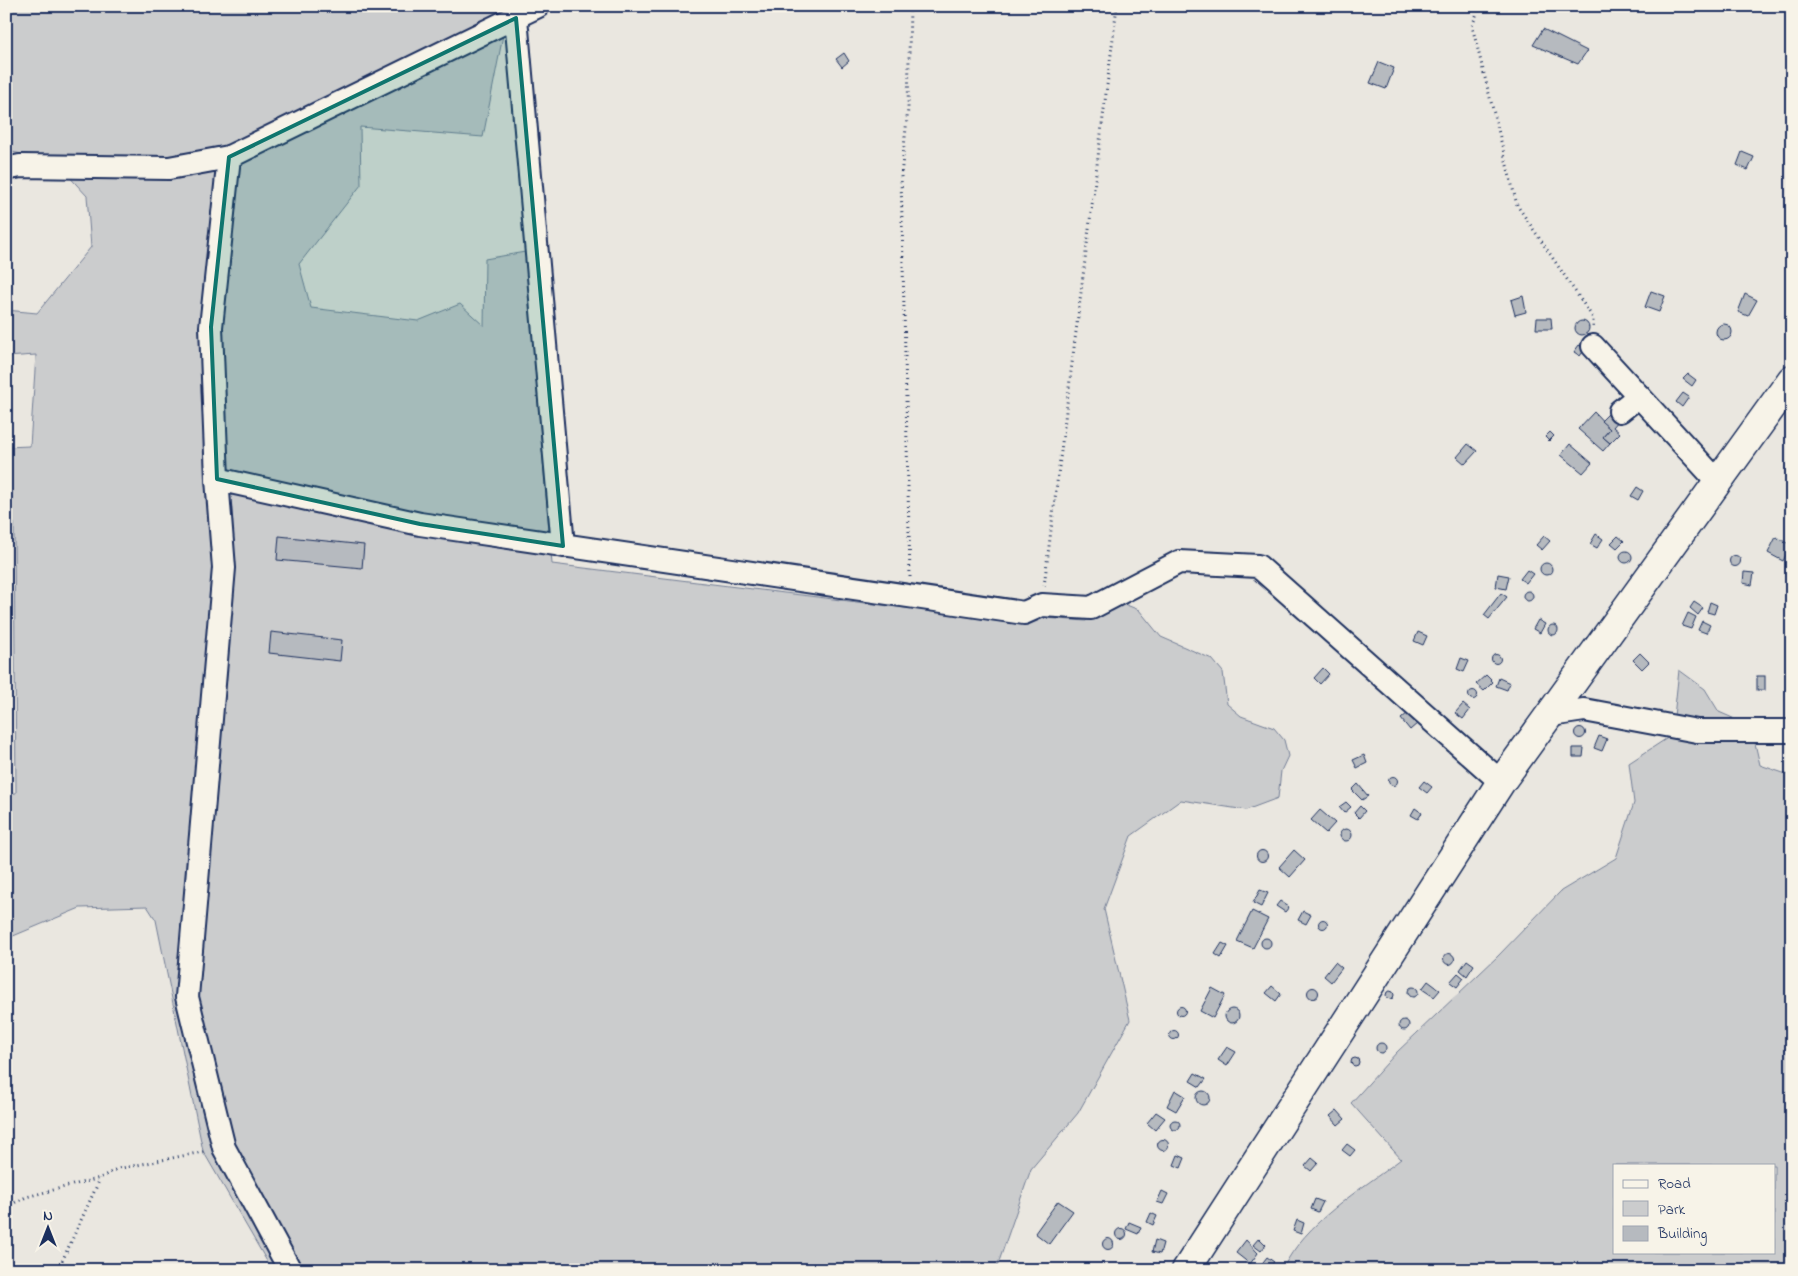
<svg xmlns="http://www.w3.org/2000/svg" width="1798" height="1276" font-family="'Indie Flower',sans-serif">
  <rect width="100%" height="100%" fill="#eae7e0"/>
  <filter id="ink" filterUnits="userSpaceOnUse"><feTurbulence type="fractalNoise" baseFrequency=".02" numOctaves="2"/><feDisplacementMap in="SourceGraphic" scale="10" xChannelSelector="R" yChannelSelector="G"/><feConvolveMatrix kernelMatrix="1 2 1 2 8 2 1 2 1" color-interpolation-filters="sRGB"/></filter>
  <g filter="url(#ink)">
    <g fill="#cbcccd" stroke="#737e96" fill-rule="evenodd">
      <path d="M6,6H523L507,15L483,137L360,127L361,185L299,264L311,308L418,321L460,304L484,326L485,259L525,252L552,564L905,608L1086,621L1106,603L1124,604L1139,610L1161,637L1212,659L1223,672L1227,704L1241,716L1274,728L1284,740L1288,756L1281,771L1278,798L1246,810L1181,800L1131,836L1104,909L1130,1020L1078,1113L1031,1169L996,1270H272L203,1151L156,920L147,906L80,908L6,939V794L16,793L14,523H6V447L30,446L36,355L6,357V310L37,313L91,247L87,196L54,160L6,151Z"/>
      <path d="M1679,670L1705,689L1719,712L1751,726L1760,765L1792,776V1270H1282C1306,1221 1359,1191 1401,1159L1351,1103L1397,1052L1498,956L1561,891L1616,858L1634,803L1629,763L1672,735ZM1614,1165H1774V1252H1614Z"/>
    </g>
    <g fill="#b6babf" stroke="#1b2f5e">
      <path d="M1543,29L1587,51L1578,64L1533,45Z"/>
      <path d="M844,53L849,61L842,67L836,59Z"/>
      <path d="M1379,62L1394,68L1386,89L1370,83Z"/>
      <path d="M1742,152L1754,157L1748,170L1737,165Z"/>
      <path d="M1651,291L1665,296L1659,312L1645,307Z"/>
      <path d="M1745,294L1757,300L1748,316L1738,312Z"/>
      <path d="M1523,296L1526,312L1515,315L1511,300Z"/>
      <path d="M1537,318H1551L1552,329H1536Z"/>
      <circle cx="1582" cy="328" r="7"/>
      <circle cx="1724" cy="332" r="8"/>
      <path d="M1579,345L1585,349L1580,356L1574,352Z"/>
      <path d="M1688,374L1696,380L1692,386L1683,379Z"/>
      <path d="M1683,393L1689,397L1682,407L1676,402Z"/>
      <path d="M1594,412L1610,429L1603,437L1610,443L1603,451L1578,429Z"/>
      <path d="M1610,412L1619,420L1613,427L1620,433L1610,443L1603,437L1610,429L1601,421Z"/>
      <path d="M1550,432L1554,436L1549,441L1545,437Z"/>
      <path d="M1468,444L1477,451L1465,464L1457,457Z"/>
      <path d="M1570,444L1592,463L1583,473L1561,455Z"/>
      <path d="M1637,487L1643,491L1638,500L1631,496Z"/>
      <path d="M1596,534L1603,539L1597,548L1590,544Z"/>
      <path d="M279,536L364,545L362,568L277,560Z"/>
      <path d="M1544,536L1550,541L1542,550L1536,545Z"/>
      <path d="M1618,536L1624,541L1617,548L1611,543Z"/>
      <path d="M1776,537L1791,545L1783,561L1768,553Z"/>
      <circle cx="1626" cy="557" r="6"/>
      <circle cx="1735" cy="561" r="5.5"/>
      <circle cx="1546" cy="569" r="6"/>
      <path d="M1527,570L1533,574L1526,583L1520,579Z"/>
      <path d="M1744,572L1754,573L1752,585L1743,583Z"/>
      <path d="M1498,574L1509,576L1506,589L1496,587Z"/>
      <circle cx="1528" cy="596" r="5"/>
      <path d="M1501,593L1507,597L1489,619L1484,615Z"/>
      <path d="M1694,602L1703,608L1698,615L1690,608Z"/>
      <path d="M1710,602L1717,605L1714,614L1707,612Z"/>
      <path d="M1688,613L1696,617L1691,629L1682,626Z"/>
      <path d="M1538,620L1545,624L1540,633L1533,629Z"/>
      <path d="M1702,621L1710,625L1706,633L1698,630Z"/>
      <circle cx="1553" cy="630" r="5"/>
      <path d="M271,632L342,640L340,661L269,653Z"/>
      <path d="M1418,632L1427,636L1423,645L1414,641Z"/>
      <path d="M1640,653L1649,662L1642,669L1633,660Z"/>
      <circle cx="1496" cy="659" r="4.5"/>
      <path d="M1461,658L1469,661L1464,672L1457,669Z"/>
      <path d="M1323,668L1329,674L1320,684L1314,678Z"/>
      <path d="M1486,675L1493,682L1484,691L1476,684Z"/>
      <rect x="1757" y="676" width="8" height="14"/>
      <path d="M1499,678L1510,683L1507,690L1496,686Z"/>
      <circle cx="1473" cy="695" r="4.5"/>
      <path d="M1463,704L1470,710L1463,719L1455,713Z"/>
      <path d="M1409,712L1418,723L1410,730L1401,719Z"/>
      <circle cx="1580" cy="733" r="5.5"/>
      <path d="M1599,736L1607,739L1602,751L1594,748Z"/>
      <path d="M1573,748H1584L1583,757H1573Z"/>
      <path d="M1364,755L1367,763L1357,768L1353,760Z"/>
      <circle cx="1393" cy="781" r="4.5"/>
      <path d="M1424,781L1432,787L1427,793L1419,787Z"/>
      <path d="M1358,784L1368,796L1362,800L1352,790Z"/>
      <path d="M1346,802L1351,807L1344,813L1339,807Z"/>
      <path d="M1360,806L1365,811L1359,818L1354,813Z"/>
      <path d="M1415,808L1422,813L1418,819L1411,815Z"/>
      <path d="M1320,810L1335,823L1326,833L1311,820Z"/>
      <circle cx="1346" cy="835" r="6"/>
      <path d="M1294,850L1305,860L1290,877L1279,867Z"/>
      <circle cx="1262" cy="856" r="5.5"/>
      <path d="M1260,890L1268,893L1261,907L1253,903Z"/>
      <path d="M1280,901L1289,907L1285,912L1276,906Z"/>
      <path d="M1252,911L1268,919L1253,948L1237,941Z"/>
      <path d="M1303,911L1311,915L1306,924L1298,920Z"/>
      <circle cx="1323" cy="924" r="4.5"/>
      <circle cx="1266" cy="943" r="5"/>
      <path d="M1222,943L1228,946L1221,958L1215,954Z"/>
      <circle cx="1449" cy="959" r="5.5"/>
      <path d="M1467,960L1474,965L1467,976L1460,970Z"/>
      <path d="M1335,962L1342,968L1331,982L1324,976Z"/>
      <path d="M1458,973L1464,978L1457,987L1450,982Z"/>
      <path d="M1428,981L1440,990L1434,997L1422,989Z"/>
      <path d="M1272,986L1281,994L1276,1001L1266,993Z"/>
      <circle cx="1413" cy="992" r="5"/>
      <circle cx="1313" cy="993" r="5.5"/>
      <path d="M1212,988L1225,995L1213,1018L1200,1011Z"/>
      <circle cx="1390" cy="995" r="4"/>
      <circle cx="1181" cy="1011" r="4.5"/>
      <circle cx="1232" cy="1016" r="7"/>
      <circle cx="1404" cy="1025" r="5"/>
      <circle cx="1174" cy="1035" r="4.5"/>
      <circle cx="1381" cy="1048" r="5"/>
      <path d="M1227,1047L1236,1052L1227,1066L1218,1060Z"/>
      <circle cx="1355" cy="1062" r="4"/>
      <path d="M1195,1073L1206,1079L1200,1087L1190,1081Z"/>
      <path d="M1175,1090L1185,1096L1176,1111L1167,1106Z"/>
      <circle cx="1203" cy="1098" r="7"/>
      <path d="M1337,1110L1345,1119L1338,1125L1330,1116Z"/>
      <path d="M1156,1112L1165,1118L1155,1130L1147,1123Z"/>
      <circle cx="1175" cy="1125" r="5"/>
      <circle cx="1163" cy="1145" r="5.5"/>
      <path d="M1347,1144L1355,1150L1350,1156L1342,1150Z"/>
      <path d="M1178,1155L1185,1158L1181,1168L1174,1165Z"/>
      <path d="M1312,1158L1318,1163L1311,1171L1305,1166Z"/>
      <path d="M1162,1191L1168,1194L1163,1204L1157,1202Z"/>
      <path d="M1315,1199L1323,1202L1318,1212L1311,1209Z"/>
      <path d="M1058,1201L1073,1211L1049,1244L1035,1233Z"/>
      <path d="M1151,1213L1157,1216L1153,1225L1147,1222Z"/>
      <path d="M1297,1220L1304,1223L1301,1234L1293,1231Z"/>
      <path d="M1129,1222L1141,1227L1138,1234L1126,1229Z"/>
      <circle cx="1121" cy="1234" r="5.5"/>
      <path d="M1259,1238L1266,1245L1261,1251L1253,1245Z"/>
      <circle cx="1108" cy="1244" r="5.5"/>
      <path d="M1155,1240L1163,1243L1160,1254L1152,1252Z"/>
      <path d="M1246,1240L1258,1253L1250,1264L1236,1253Z"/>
      <path d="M1267,1257L1274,1262L1267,1270H1257Z"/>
    </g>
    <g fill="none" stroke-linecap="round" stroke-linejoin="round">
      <defs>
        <g id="minor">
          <path d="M516,18L563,546"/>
          <path d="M6,169L20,166L169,168L229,157"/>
          <path d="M1593,346L1718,482"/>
          <path d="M1620,411L1639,396"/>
          <path d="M217,479L420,524L1024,613L1042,605L1091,608L1179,562L1258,566L1501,782"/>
          <path d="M1551,715L1584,710L1697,731H1792"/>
          <path d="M290,1270L224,1148L187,997L224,568L217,479L211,327L229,157L538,6"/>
        </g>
        <path id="major" d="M1186,1270L1501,782L1792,379"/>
      </defs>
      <use href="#minor" stroke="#1b2f5e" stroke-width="26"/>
      <use href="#major" stroke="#1b2f5e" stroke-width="31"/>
      <g stroke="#1b2f5e" stroke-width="3" stroke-dasharray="1 4" stroke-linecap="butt">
        <path d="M1480,6L1472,26L1517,205L1593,318V327"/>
        <path d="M910,577L901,176L908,109L910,6"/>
        <path d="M1044,586L1117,6"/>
        <path d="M6,1207L26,1197L100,1178L117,1169L207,1151"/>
        <path d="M58,1270L100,1179"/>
        <path d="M1788,1270L1792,1267"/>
      </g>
      <use href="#minor" stroke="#f7f3e8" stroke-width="22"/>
      <use href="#major" stroke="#f7f3e8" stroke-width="28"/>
    </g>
  </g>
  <path fill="#0f766e" fill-opacity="0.2" stroke="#0f766e" stroke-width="4" stroke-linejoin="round" d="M516,18L563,546L420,524L217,479L211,327L229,157Z"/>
  <rect width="1798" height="1276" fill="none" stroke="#f7f3e8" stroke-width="25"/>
  <rect x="12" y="12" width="1773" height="1251" fill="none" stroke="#1b2f5e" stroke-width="2" filter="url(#ink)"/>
  <rect x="1613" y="1164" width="162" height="90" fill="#f7f3e8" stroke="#9fa5b1"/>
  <rect x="1623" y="1180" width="25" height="8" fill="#f7f3e8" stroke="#9fa5b1"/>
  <text x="1658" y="1188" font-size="15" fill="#1b2f5e">Road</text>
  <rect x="1623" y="1201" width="25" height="15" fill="#cbcccd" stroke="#9fa5b1"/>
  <text x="1658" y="1214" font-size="15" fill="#1b2f5e">Park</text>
  <rect x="1623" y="1226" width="25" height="15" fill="#b6babf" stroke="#9fa5b1"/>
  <text x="1658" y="1238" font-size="15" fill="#1b2f5e">Building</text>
  <g transform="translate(48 1228)" stroke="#f7f3e8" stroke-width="4" paint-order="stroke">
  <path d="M0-4L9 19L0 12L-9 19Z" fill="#1b2f5e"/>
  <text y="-8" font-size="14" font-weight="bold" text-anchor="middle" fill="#1b2f5e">N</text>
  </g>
</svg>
